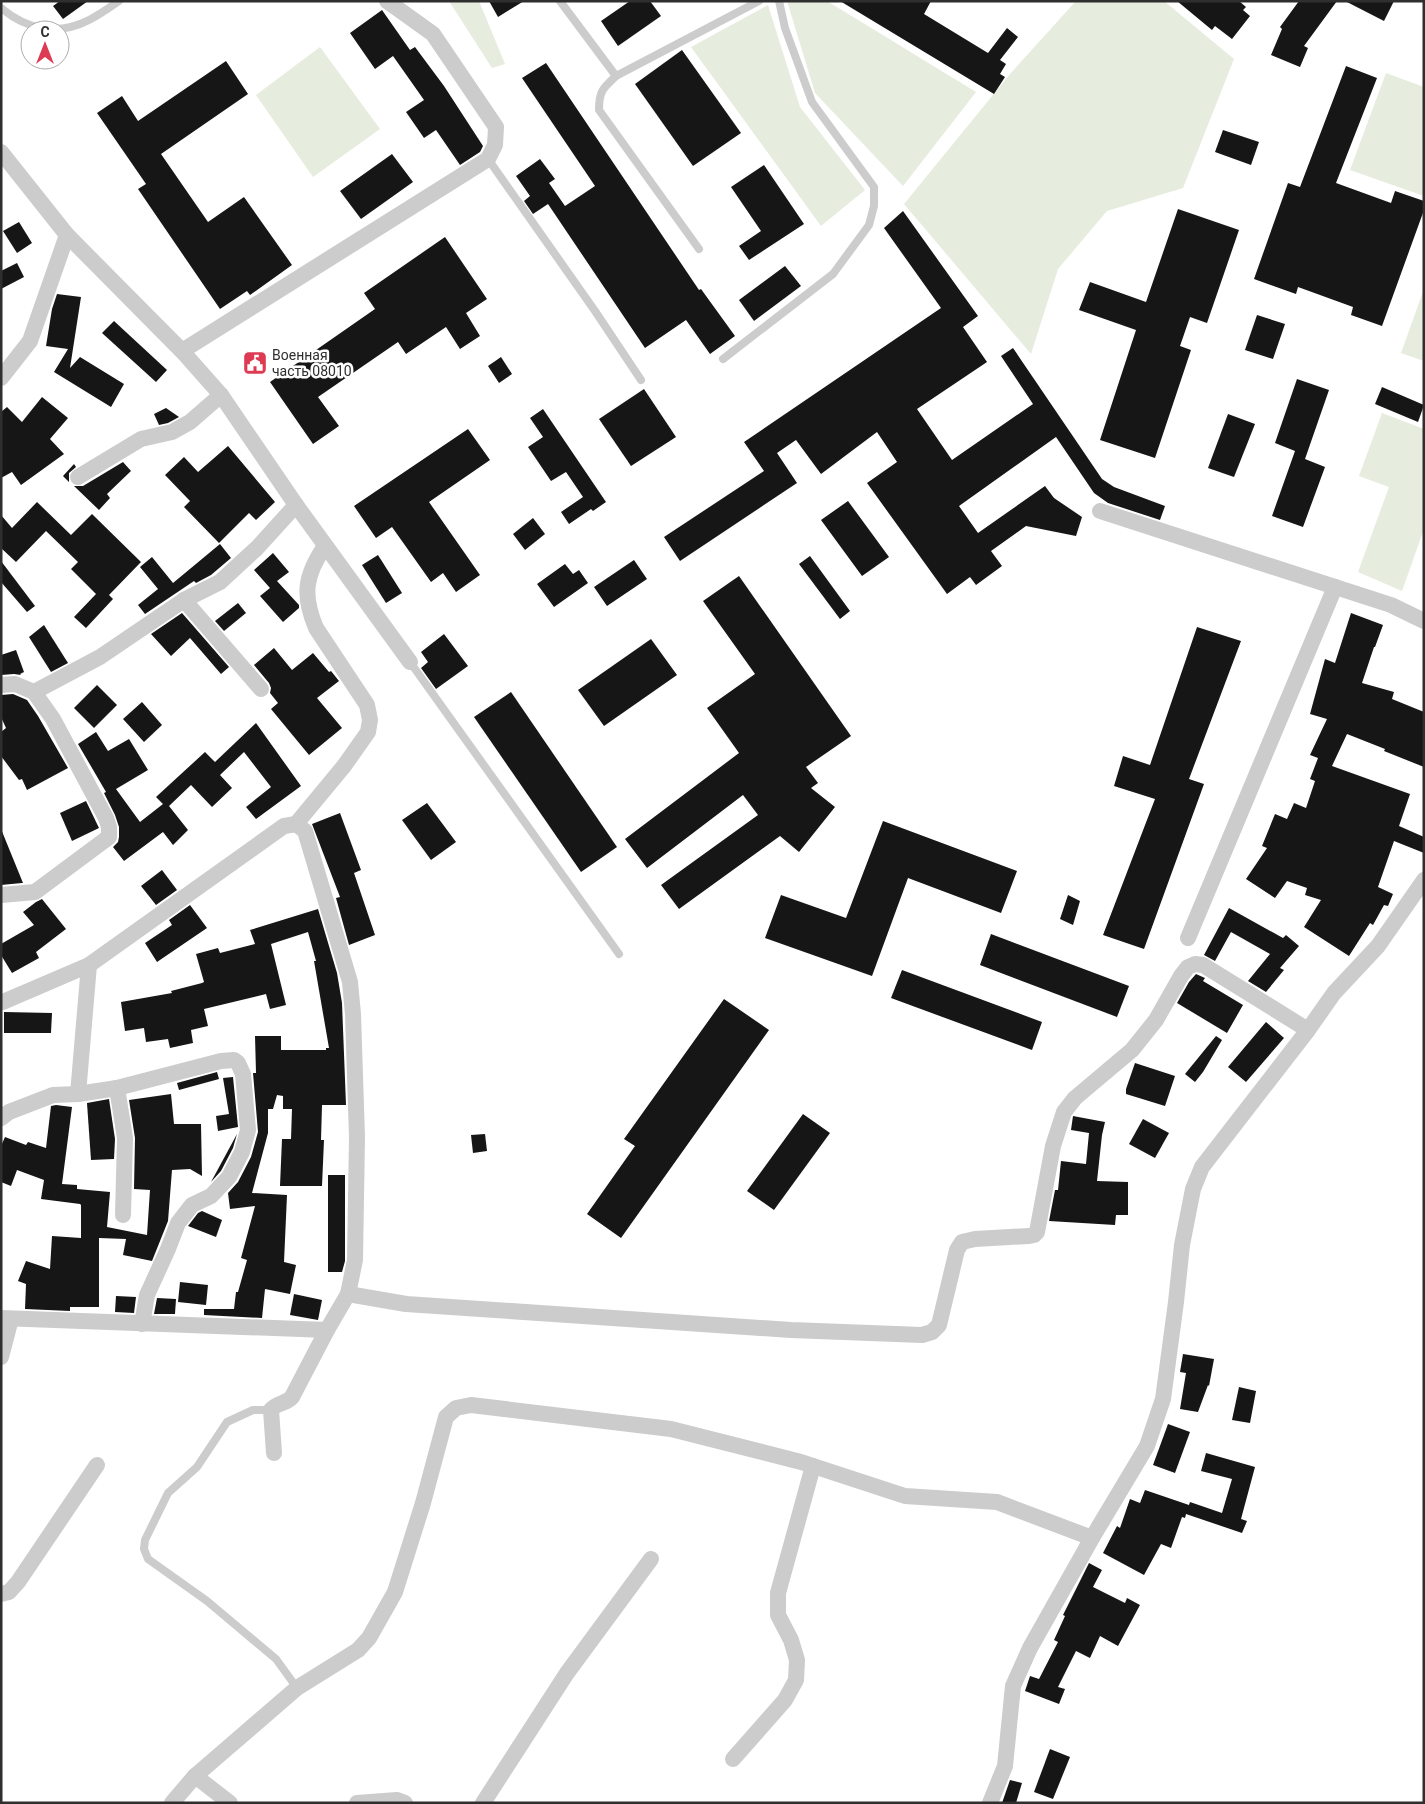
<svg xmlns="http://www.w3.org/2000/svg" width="1425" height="1804" font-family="Roboto,sans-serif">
  <rect width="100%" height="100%" fill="#fff"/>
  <g fill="#e6ecde">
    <path d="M449,1H479L505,64L492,68Z"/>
    <path d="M787,1H827L976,92L903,186L815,93Z"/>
    <path d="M1076,1H1164L1234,59L1183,188L1107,211L1058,269L1031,354L904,204L1010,74Z"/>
    <path d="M768,5L800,107L865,190L821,226L691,47Z"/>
    <path d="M320,47L380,129L313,177L256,95Z"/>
    <path d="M1386,73L1424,87V196L1350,170Z"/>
    <path d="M1424,289V361L1401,353Z"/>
    <path d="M1382,413L1424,429V529L1402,591L1358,572L1389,487L1359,476Z"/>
  </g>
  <g fill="#161616">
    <path d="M60,1H88L63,19L53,6Z"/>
    <path d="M489,1H524L498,17Z"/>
    <path d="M630,1H650L661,16L618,46L601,21Z"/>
    <path d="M840,1H931L924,14L988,53L1007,28L1018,37L1000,60L1006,64L1000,74L1005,77L994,94Z"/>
    <path d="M1177,1H1239L1246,7L1243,10L1250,16L1232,39L1215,26L1212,30Z"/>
    <path d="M1299,1H1337L1304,46L1308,48L1300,67L1271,55L1282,29L1280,27Z"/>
    <path d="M1345,1H1394L1384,21Z"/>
    <path d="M382,10L410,50L415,47L444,86L483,146L480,152L460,165L436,130L424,138L406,112L424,100L393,56L375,69L350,33Z"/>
    <path d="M682,50L741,133L693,166L635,84Z"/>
    <path d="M226,61L248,94L161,154L208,222L244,197L292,265L250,295L247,291L220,309L138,189L146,184L97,113L122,96L138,121Z"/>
    <path d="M546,63L699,290L701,289L735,336L710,354L686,320L645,348L548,204L533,214L524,201L530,196L516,176L540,159L555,179L549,183L565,206L595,186L522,78Z"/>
    <path d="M1346,66L1377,78L1336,183L1391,203L1395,191L1424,201V210L1382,326L1351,315L1353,307L1298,287L1296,294L1254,279L1288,183L1300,187Z"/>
    <path d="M1223,130L1259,142L1251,165L1215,152Z"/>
    <path d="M392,154L413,182L361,219L340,191Z"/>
    <path d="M764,165L804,224L749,260L739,246L761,231L731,187Z"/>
    <path d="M1178,209L1239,230L1207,323L1190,317L1180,346L1191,350L1155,458L1100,440L1136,330L1079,310L1090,282L1146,302Z"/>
    <path d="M903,211L978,316L963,327L987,362L917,409L952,460L1033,404L1001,356L1013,348L1102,479L1114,487L1165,506L1160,520L1108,503L1094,493L1056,437L959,506L978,533L1045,486L1054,498L1082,517L1076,536L1026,526L991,551L1002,566L976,585L970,577L947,594L867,483L897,462L877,432L821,474L796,440L777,453L797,483L680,561L664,537L764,471L744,442L941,308L884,228Z"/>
    <path d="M19,222L32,243L17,253L3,231Z"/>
    <path d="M445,237L487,299L466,313L480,336L460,349L446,327L406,354L398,342L318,397L339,426L313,444L270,382L375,309L364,293Z"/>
    <path d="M17,263L24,277L1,289V271Z"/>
    <path d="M785,266L801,286L754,321L739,300Z"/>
    <path d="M57,294L81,297L70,368L80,357L124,384L111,407L54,372L68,349L46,346L52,309Z"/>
    <path d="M1257,315L1285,324L1273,359L1245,350Z"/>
    <path d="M114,321L167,370L156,382L102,333Z"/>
    <path d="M501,357L512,374L499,383L488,366Z"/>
    <path d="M1297,379L1329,390L1305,459L1325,467L1303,527L1272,516L1295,451L1275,443Z"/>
    <path d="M1382,387L1424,405L1418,422L1375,404Z"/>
    <path d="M644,389L676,437L631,466L599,419Z"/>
    <path d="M42,397L68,418L50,439L64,454L21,485L12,472L1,478V412L7,407L22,422Z"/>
    <path d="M166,408L179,417L168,423L159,425L154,414Z"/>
    <path d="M543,409L606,502L593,511L591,509L569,524L561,512L583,497L566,472L551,481L528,447L543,437L530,418Z"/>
    <path d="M1228,414L1255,424L1234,477L1208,468Z"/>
    <path d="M468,429L490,460L429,502L480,575L456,592L443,573L431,582L392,527L376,538L354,506Z"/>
    <path d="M228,446L275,502L256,520L249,513L219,543L184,507L190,501L165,475L184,457L198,472Z"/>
    <path d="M123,462L131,471L107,494L110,498L99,510L74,486H83Z"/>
    <path d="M74,464L76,467L69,473V482L63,476Z"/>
    <path d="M848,501L889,557L862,576L821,520Z"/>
    <path d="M37,502L71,535L92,514L141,562L109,595L113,599L86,628L74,617L96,594L71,569L78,562L46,531L16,562L1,548V515L12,528Z"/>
    <path d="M533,518L545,534L525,550L513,534Z"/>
    <path d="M220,544L231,558L211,575L196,583L194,581L145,614L138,605L158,589L140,567L152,557L173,583Z"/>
    <path d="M273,553L289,572L277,581L299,605V608L283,622L260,596L270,588L254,570Z"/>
    <path d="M378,555L402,593L386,603L362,565Z"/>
    <path d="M810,556L850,611L840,619L799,564Z"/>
    <path d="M634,560L647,579L607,606L594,587Z"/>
    <path d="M1,561L35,606L27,612L1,582Z"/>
    <path d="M565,564L573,574L579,570L588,583L554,607L537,584Z"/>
    <path d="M739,576L851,736L806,767L818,783L811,788L835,807L799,852L780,836L679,909L661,885L758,815L743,795L647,868L625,839L739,753L707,708L755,674L703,601Z"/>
    <path d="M238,603L246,613L224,631L215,621Z"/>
    <path d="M182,613L229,667L221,674L190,638L171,656L151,634Z"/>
    <path d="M1351,613L1383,625L1375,647H1374L1362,683L1394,692L1392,699L1424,712V767L1384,751L1385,749L1347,734L1332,766L1410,794L1399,826L1424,837V853L1394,841L1378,887L1393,894L1388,906L1384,905L1373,925L1370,923L1349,956L1304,927L1321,900L1305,895L1307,888L1287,881L1275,898L1246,879L1267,848L1262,846L1275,814L1287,819L1294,803L1306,808L1315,781L1310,779L1318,758L1310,755L1327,719L1310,714L1325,659L1335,663Z"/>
    <path d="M44,625L68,663L51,672L29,637Z"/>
    <path d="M1197,627L1241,641L1189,779L1204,784L1144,949L1103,935L1155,799L1114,786L1123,756L1150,765Z"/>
    <path d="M444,634L468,666L436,689L421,668L428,662L421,652Z"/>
    <path d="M651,639L677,675L604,726L578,690Z"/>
    <path d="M274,648L292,670L313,653L329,672L331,671L339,681L317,698L342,728L309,755L271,709L278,703L270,693L271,688L269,683L254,665Z"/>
    <path d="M16,650L24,672L20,674L21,675L14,674L1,675V655Z"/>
    <path d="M97,685L117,705L94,728L74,708Z"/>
    <path d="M511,692L617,847L581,872L474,717Z"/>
    <path d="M13,694L27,700L38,716L68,768L27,790L22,779L19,780L1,756V732L6,728L1,717V695Z"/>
    <path d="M142,702L162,725L144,742L123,719Z"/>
    <path d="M256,723L301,786L256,819L246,807L271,787L244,752L220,775L232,788L212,807L191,785L169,806L188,830L173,845L163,832L124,861L113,847L118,842L119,837V827L115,815L104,793L106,792L78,744L96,732L108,751L129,739L148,770L116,789L140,822L163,804L156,797L205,752L215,762Z"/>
    <path d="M86,801L99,828L72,841L60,813Z"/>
    <path d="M427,803L456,842L431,860L402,820Z"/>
    <path d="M340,813L361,870L354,873L375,935L349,945L336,898L340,897L312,824Z"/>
    <path d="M883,821L1017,871L1001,913L908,878L872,976L765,938L781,895L846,918Z"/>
    <path d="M1,829L23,883H22L1,885Z"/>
    <path d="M162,870L177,890L156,905L141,886Z"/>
    <path d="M1068,895L1080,901L1073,925L1060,919Z"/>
    <path d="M42,899L66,929L36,952L39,958L12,973L1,955V944L34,925L23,912L36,902Z"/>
    <path d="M190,905L207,928L157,962L145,943L172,925L169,920Z"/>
    <path d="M1229,908L1283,938L1286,935L1299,946L1280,968L1284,970L1266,992L1248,981L1270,954L1231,932L1215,961L1204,955Z"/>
    <path d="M318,909L337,973L342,1003L346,1105H322L321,1140H324L322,1186H280L282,1139H291L292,1109H283V1096L277,1095L273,1109H268V1133L252,1193L287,1195L284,1262L296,1265L290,1294L265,1289L262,1318L204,1315V1309H234L236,1292H238L247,1260L241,1258L255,1206L230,1209L228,1193L238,1182L251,1157L258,1132L253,1073H256L255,1036H281V1050H326V1048H329L314,961H316L308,932L271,944L286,1005L270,1009L266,994L204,1009L208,1026L191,1030L193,1043L170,1048L168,1039L146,1042L144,1028L125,1031L121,1002L172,993L171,991L202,983L204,982L196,954L218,948L220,953L255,944L250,930Z"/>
    <path d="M991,934L1129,986L1117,1017L980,965Z"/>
    <path d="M902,970L1042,1022L1032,1050L891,998Z"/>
    <path d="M1196,974L1205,978L1203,981L1243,1005L1227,1033L1177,1003L1189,982Z"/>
    <path d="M724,999L769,1030L621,1238L587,1214L635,1146L624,1139Z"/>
    <path d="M4,1012L52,1013L51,1033H4Z"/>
    <path d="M1266,1022L1284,1038L1246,1082L1228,1067Z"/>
    <path d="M1216,1036L1222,1040L1203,1072L1195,1082L1185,1074Z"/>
    <path d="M1135,1063L1175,1076L1165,1106L1126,1094V1089Z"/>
    <path d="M217,1072L219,1079L179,1090L177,1083Z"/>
    <path d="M233,1077L238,1127L218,1131L216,1116L229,1114L223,1078Z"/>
    <path d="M171,1094L174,1124H201L202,1176L190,1169L172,1170L168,1221L152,1261L123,1255L126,1239L99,1238V1307H70V1311L25,1309L26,1284L18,1281L26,1261L50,1269L52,1236L81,1238V1205L80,1204L41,1199L44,1180L17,1170L11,1186L1,1182V1146L5,1137L26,1145L28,1142L46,1148L51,1106L56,1105L72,1107L62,1184L77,1185V1189L110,1192L107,1227L147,1235L150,1190L134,1189L135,1138L129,1100Z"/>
    <path d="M109,1099L115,1139L114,1159L91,1160L87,1103Z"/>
    <path d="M803,1114L830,1133L774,1210L747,1191Z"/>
    <path d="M1073,1116L1105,1122L1102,1135L1097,1181L1128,1182V1215H1116L1115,1225L1049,1221L1055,1190H1058L1061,1161L1086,1164L1089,1133L1071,1130Z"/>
    <path d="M1143,1119L1169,1133L1155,1158L1129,1144Z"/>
    <path d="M237,1134L233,1148L221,1171L211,1182Z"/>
    <path d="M485,1134L487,1151L473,1153L471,1135Z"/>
    <path d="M328,1175H345V1261L342,1272H328Z"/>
    <path d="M202,1211L222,1220L216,1237L188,1226L198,1213Z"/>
    <path d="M180,1282L208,1285L206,1305L178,1302Z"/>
    <path d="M294,1294L322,1300L318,1320L290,1315Z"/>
    <path d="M116,1296L136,1297L134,1313L115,1312Z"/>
    <path d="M157,1298L176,1299L175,1314H154Z"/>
    <path d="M1183,1354L1214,1359L1209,1386L1208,1385L1198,1412L1180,1409L1186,1373L1180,1372Z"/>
    <path d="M1239,1387L1256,1391L1250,1423L1232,1420Z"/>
    <path d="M1168,1424L1190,1432L1175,1473L1153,1465Z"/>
    <path d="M1206,1453L1255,1467L1241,1519L1247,1521L1242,1533L1186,1514L1185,1518L1182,1517L1171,1548L1161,1544L1144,1575L1103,1553L1117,1526L1120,1528L1130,1499L1140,1503L1145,1490L1189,1505L1190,1502L1222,1513L1232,1479L1201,1471Z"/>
    <path d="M1089,1563L1102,1570L1093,1587L1125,1603L1127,1598L1140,1605L1118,1646L1100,1636L1090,1658L1076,1651L1058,1687L1065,1689L1059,1704L1025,1691L1030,1676L1039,1679L1058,1642L1054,1640L1065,1616L1063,1615Z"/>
    <path d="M1050,1749L1070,1757L1053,1799L1034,1792Z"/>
    <path d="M1010,1780L1022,1783L1016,1803H1002Z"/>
  </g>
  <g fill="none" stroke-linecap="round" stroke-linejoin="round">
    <g stroke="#ccc" stroke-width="8">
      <path d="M560,1L616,76C603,88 599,91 599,110L699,249"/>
      <path d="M1,8C27,30 58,36 89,20C99,15 109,8 119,1"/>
      <path d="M616,76L759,1"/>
      <path d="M488,159L595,311L641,380"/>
      <path d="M723,359L833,274L869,225L874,206V187L812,102L785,28L779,1"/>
      <path d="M410,662L619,954"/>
      <path d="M271,1410H253L227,1422L197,1467L168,1493L145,1540L144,1549L148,1559L207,1601L276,1659L297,1688"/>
    </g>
    <g stroke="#ccc" stroke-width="16">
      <path d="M1,152L67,235L182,351L221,395L296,505L410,662"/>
      <path d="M182,351L488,159L495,145L496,127L433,34L387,1"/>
      <path d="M1,378L30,341L67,235"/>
      <path d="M78,477L141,439L172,432L190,422L221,395"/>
      <path d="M1100,511L1391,605L1424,621"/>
      <path d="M184,600L261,689"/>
      <path d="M1,685L15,684L34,692L53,719L106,818L109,827V837L35,892L1,895"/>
      <path d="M34,692L100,657L184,600L220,582L257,548L296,505"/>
      <path d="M296,824L344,766L368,732L370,720L367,705L316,628C302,595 305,575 325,546"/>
      <path d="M1188,938L1335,587"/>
      <path d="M3,1002L89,965L284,826L296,824L305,831L350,982L353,1014L357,1137L355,1260L348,1294L327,1330L292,1397C286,1404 276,1403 271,1410L274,1453"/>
      <path d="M117,1088L125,1138L123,1215"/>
      <path d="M78,1094L89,965"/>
      <path d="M1,1118L9,1112L53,1095L78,1094L117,1088L221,1061L234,1060L238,1063L243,1074L248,1130L242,1152L229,1177L211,1196L192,1205L178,1223L168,1249L147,1295L142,1324"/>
      <path d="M348,1294L406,1304L791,1330L922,1335L932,1332L939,1325L957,1250L962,1242L975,1239L1029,1236L1034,1235L1037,1232L1053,1146L1064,1112L1075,1098L1132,1050L1156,1020L1181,976L1188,967L1195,964L1203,965L1308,1030"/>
      <path d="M1,1318L327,1330"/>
      <path d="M1,1357L11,1319"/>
      <path d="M1,1594L9,1592L18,1582L97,1465"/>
      <path d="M733,1759L785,1700L796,1680L797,1660L791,1640L778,1615V1593L813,1466"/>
      <path d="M195,1776L230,1803"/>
      <path d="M172,1803L195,1776L297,1688L358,1650L369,1638L395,1592L423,1503L446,1417L456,1408L471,1405L671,1429L801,1462L905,1496L997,1502L1092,1538"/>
      <path d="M357,1803L397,1800L405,1803"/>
      <path d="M483,1803L567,1673L651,1559"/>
      <path d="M990,1803L1005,1766L1013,1686L1030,1648L1092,1538L1147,1446L1163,1399L1176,1302L1182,1245L1193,1189L1202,1167L1308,1030L1334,993L1378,946L1424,880"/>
    </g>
  </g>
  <defs>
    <symbol id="civic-square" viewBox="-11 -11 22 22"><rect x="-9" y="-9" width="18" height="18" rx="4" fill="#dd3b53" stroke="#fff"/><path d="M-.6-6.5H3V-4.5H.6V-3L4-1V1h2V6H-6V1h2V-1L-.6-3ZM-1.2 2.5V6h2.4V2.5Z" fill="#fff"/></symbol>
  </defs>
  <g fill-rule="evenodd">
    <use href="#civic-square" x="241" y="349" width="28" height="28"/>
  </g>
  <g text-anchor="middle" stroke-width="5" stroke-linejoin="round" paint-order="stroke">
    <g font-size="14" fill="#2f2f2f" stroke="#fff" text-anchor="start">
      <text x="272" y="360">Военная<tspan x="272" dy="16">часть 08010</tspan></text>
    </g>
  </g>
  <rect width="1425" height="1804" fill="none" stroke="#2f2f2f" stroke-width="5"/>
  <g transform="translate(45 45)"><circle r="24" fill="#ffffff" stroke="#acacac"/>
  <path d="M0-4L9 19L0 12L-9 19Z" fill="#dd3b53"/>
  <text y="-8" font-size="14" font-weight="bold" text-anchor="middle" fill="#2f2f2f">С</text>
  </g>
</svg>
